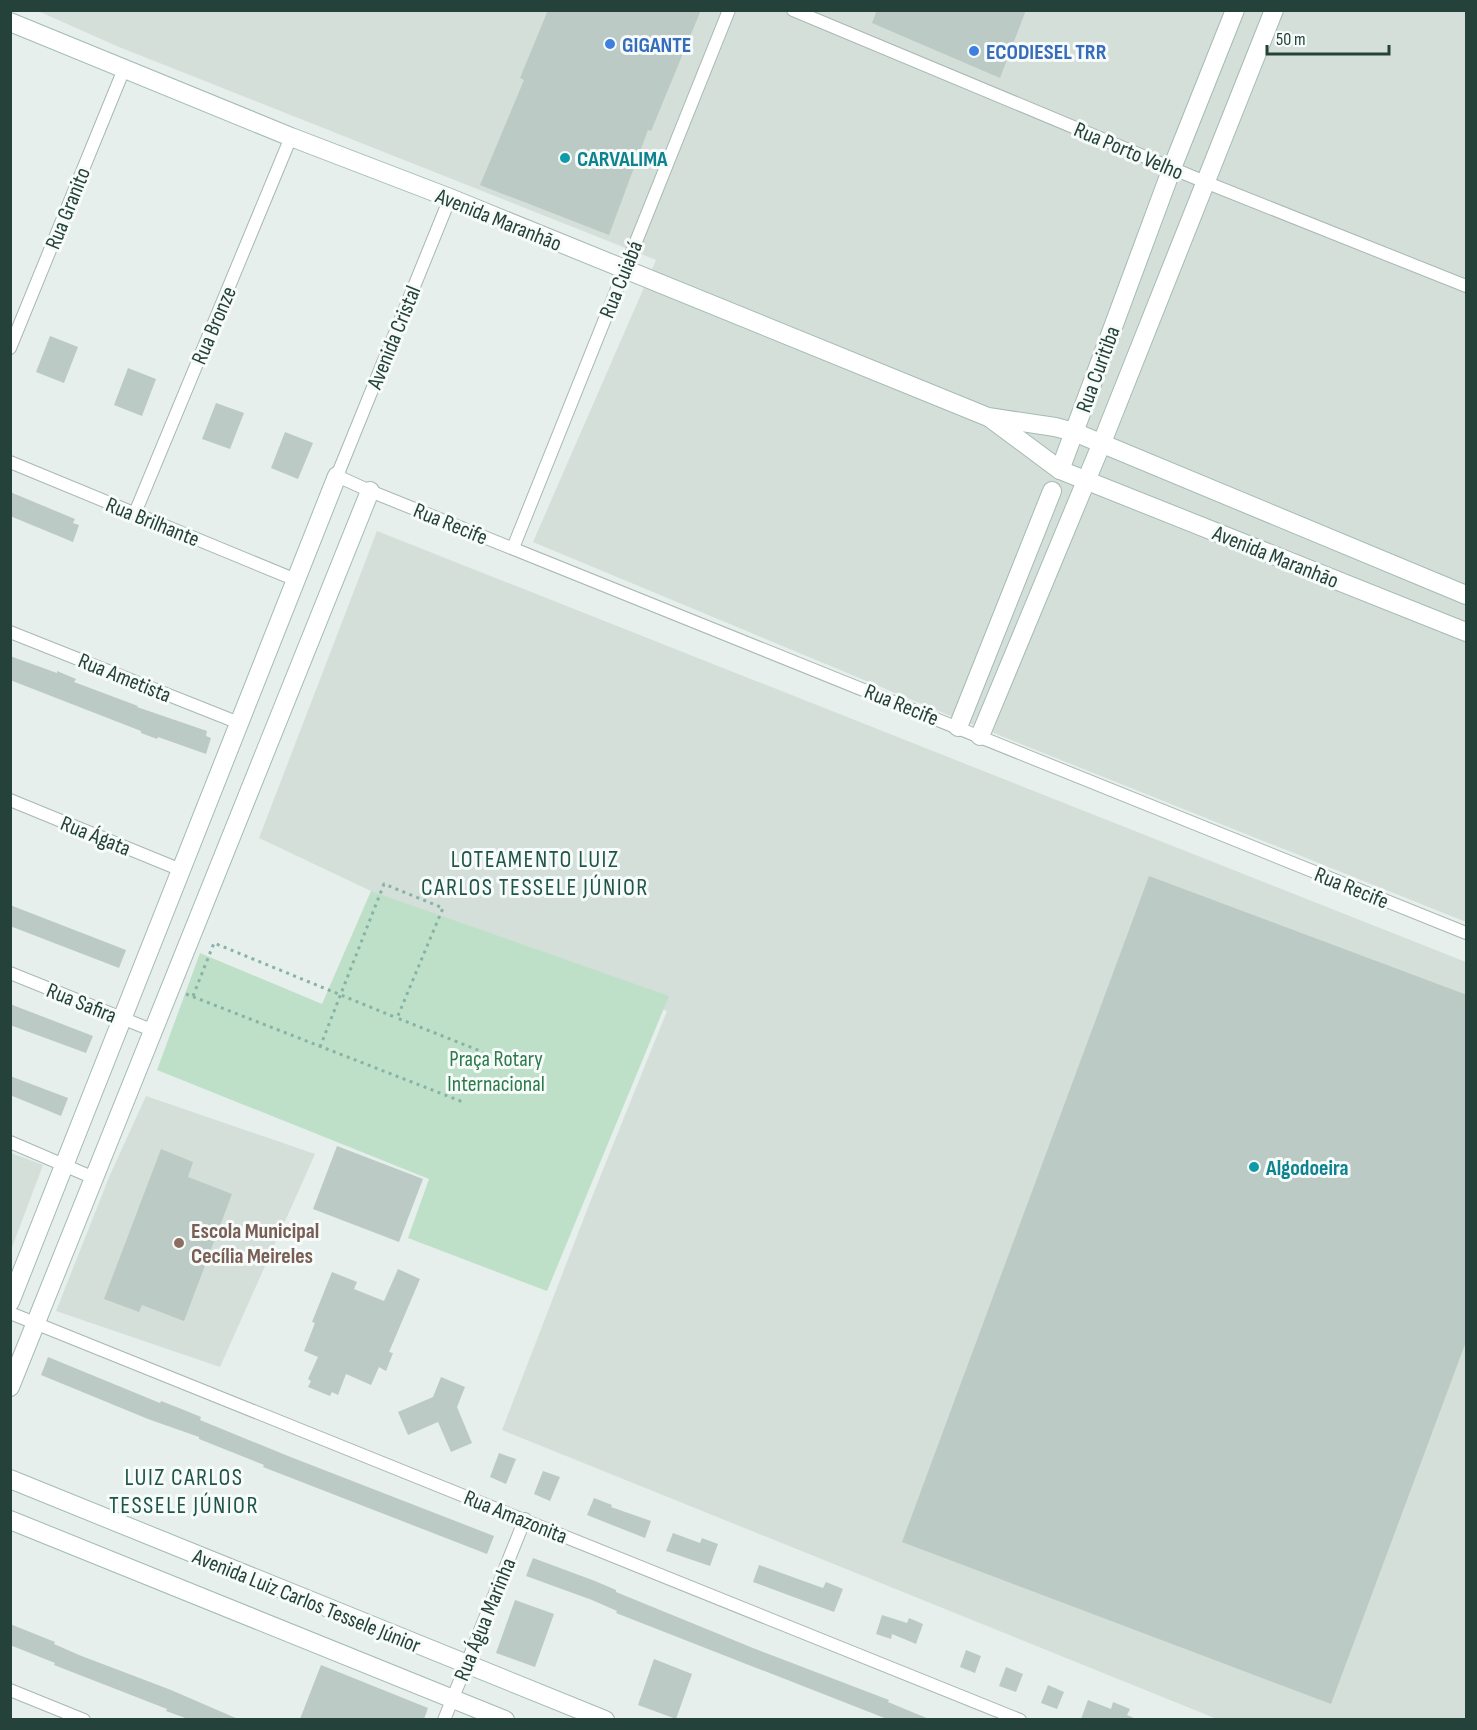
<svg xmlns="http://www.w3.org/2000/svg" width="1477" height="1730" font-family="'Sofia Sans Condensed',sans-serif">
  <rect width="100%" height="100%" fill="#e6efeb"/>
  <g fill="#d4dfda">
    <path d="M38,11H1466V922L941,712L533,542L656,260L119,47Z"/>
    <path d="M377,531L1466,962V1719H1217L502,1430L594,1192L667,1011L371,891L259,838Z"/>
    <path d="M146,1096L315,1154L220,1367L56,1311L110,1175Z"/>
    <path d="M11,1153L43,1165L11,1250Z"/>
  </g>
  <path fill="#bfe0c8" d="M371,891L669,996L547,1291L408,1238L429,1179L157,1070L200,953L322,1004Z"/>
  <g fill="#bbcac4">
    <path d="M548,10H701L651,131L648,130L609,235L480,185L524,80L520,78Z"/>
    <path d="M877,10H1026L1000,78L872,23Z"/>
    <path d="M50,336L78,347L64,383L36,372Z"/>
    <path d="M128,368L156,379L142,416L114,405Z"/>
    <path d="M216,403L244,413L230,449L202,439Z"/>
    <path d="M285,432L313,443L298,479L271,468Z"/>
    <path d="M10,492L75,519L73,523L79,525L73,542L10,516Z"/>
    <path d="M10,656L57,673V671L76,679L74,682L138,706L137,707L207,731L206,736L211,738L206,754L158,737L157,739L141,733V731L10,680Z"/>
    <path d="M1149,876L1467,995V1339L1331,1704L902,1542Z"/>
    <path d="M10,905L126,950L119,968L10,926Z"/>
    <path d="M10,1004L93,1036L86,1053L10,1025Z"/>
    <path d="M10,1076L68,1098L61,1116L10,1095Z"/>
    <path d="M337,1146L423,1179L399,1242L313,1209Z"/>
    <path d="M161,1149L193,1162L188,1177L232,1194L184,1321L142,1305L139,1312L104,1299Z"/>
    <path d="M398,1269L420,1279L389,1352L393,1353L386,1371L379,1367L371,1385L346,1374L338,1395L332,1392L330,1396L308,1387L311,1381L308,1379L318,1357L304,1351L315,1323L312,1322L332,1272L357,1282L354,1289L384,1301Z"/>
    <path d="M48,1357L160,1403L161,1401L179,1408L201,1417L200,1420L288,1456L494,1536L487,1554L263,1467L264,1465L199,1439V1437L148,1419L41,1375Z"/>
    <path d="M441,1377L465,1387L457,1407L472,1443L451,1452L438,1422L408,1435L398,1412L433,1397Z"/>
    <path d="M499,1453L516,1459L506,1484L490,1477Z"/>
    <path d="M543,1471L560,1477L550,1501L534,1494Z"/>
    <path d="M594,1498L612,1505L611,1507L651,1521L645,1538L587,1515Z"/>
    <path d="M673,1533L700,1543L702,1538L718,1544L710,1566L666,1551Z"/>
    <path d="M533,1558L595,1581L616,1590V1592L753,1648L889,1700L888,1702L929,1719H887L616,1613L617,1611L592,1600L526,1576Z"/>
    <path d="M759,1565L823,1588L826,1582L843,1589L834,1612L753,1582Z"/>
    <path d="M515,1600L554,1614L535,1667L496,1653Z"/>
    <path d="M882,1615L907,1623L909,1618L923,1624L916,1644L892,1634L891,1639L876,1634Z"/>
    <path d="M10,1624L55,1642L54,1644L79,1655L171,1690L238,1719H188L166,1711L167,1709L54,1665L55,1663L10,1645Z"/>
    <path d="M966,1650L981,1656L975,1673L960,1667Z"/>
    <path d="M654,1659L692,1674L676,1719L638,1705Z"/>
    <path d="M321,1665L428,1708L424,1719H300Z"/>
    <path d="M1006,1667L1023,1674L1016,1692L999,1686Z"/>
    <path d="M1048,1685L1064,1692L1057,1709L1041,1703Z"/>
    <path d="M1088,1700L1111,1709L1113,1702L1130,1709L1127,1715L1136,1719H1081Z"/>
  </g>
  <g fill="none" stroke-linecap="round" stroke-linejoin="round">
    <defs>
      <g id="street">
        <path d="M793,10L1205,182L1466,286"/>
        <path d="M450,198L337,476L370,491L1466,933"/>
        <path d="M10,348L124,69"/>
        <path d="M10,462L296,580"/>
        <path d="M135,513L291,137"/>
        <path d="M513,548L729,10"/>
        <path d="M10,632L239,723"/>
        <path d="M10,800L181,870"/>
        <path d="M10,973L154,1031"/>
        <path d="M10,1142L94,1178"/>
        <path d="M10,1313L1020,1720"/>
        <path d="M10,1690L84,1720"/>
        <path d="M444,1720L525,1519"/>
      </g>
      <g id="secondary">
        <path d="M10,22L291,137L450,198L988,417L1055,427L1074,432L1466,595"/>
        <path d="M990,418L1060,470L1466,632"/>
        <path d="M1060,470L1172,168L1235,10"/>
        <path d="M958,727L1052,491"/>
        <path d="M980,736L1101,445L1274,10"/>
        <path d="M10,1302L337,476"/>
        <path d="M10,1387L370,491"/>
        <path d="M10,1479L605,1720"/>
        <path d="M10,1520L505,1720"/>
      </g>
    </defs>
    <use href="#street" stroke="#a8b8b2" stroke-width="14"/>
    <use href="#secondary" stroke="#a4bbb3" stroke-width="20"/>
    <g stroke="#86b3a5" stroke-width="3" stroke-dasharray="3 4.5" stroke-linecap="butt">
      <path d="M186,994L463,1102"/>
      <path d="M193,996L214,943L397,1018"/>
      <path d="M320,1047L384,884L443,908L397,1018L483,1052"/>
    </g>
    <use href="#street" stroke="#fff" stroke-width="12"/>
    <use href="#secondary" stroke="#fff" stroke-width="18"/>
  </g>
  <g fill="#3f7fe0" stroke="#f7fbf9" stroke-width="2">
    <circle cx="610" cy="44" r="6"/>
    <circle cx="974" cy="51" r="6"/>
  </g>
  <g fill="#0f9aa8" stroke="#f7fbf9" stroke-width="2">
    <circle cx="565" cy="158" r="6"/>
    <circle cx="1254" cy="1167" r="6"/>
  </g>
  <circle fill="#8d6e63" stroke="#f7fbf9" stroke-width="2" cx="179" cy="1243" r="6"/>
  <g text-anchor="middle" stroke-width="6" stroke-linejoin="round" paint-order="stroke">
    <g font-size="22" font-weight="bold" fill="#366cbe" stroke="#f7fbf9" text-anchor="start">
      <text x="622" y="52">GIGANTE</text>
      <text x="986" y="59">ECODIESEL TRR</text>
    </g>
    <g font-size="22" fill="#24423a" stroke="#f7fbf9">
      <text transform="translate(1129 150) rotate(23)" y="8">Rua Porto Velho</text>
      <text transform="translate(67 208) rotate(-68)" y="8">Rua Granito</text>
      <text transform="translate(499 219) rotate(22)" y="8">Avenida Maranhão</text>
      <text transform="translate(620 279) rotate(-68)" y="8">Rua Cuiabá</text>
      <text transform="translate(213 325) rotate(-67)" y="8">Rua Bronze</text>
      <text transform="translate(393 337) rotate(-68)" y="8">Avenida Cristal</text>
      <text transform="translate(1097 369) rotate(-70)" y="8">Rua Curitiba</text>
      <text transform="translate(153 521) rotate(22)" y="8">Rua Brilhante</text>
      <text transform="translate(451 523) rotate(22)" y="8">Rua Recife</text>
      <text transform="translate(1276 556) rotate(22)" y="8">Avenida Maranhão</text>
      <text transform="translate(125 677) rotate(22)" y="8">Rua Ametista</text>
      <text transform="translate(902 704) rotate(22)" y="8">Rua Recife</text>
      <text transform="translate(96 835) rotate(22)" y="8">Rua Ágata</text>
      <text transform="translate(1352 887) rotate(22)" y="8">Rua Recife</text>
      <text transform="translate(82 1002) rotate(22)" y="8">Rua Safira</text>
      <text transform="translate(516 1516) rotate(22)" y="8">Rua Amazonita</text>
      <text transform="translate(307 1600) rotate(22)" y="8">Avenida Luiz Carlos Tessele Júnior</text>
      <text transform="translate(484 1619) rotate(-68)" y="8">Rua Água Marinha</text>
    </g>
    <g font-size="22" font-weight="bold" fill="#0d838f" stroke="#f7fbf9" text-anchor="start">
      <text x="577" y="166">CARVALIMA</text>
      <text x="1266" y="1175">Algodoeira</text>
    </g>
    <g font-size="22" fill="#2d7a4b" stroke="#f7fbf9">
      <text x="496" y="1066">Praça Rotary<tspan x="496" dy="25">Internacional</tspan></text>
    </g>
    <g font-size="22" font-weight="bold" fill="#785e54" stroke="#f7fbf9" text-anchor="start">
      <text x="191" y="1238">Escola Municipal<tspan x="191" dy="25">Cecília Meireles</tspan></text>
    </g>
    <g font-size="24" letter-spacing="1.5" fill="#1f5548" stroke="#f7fbf9">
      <text x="535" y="867">LOTEAMENTO LUIZ<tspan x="535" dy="28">CARLOS TESSELE JÚNIOR</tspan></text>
      <text x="184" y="1485">LUIZ CARLOS<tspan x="184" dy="28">TESSELE JÚNIOR</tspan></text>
    </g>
  </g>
  <rect width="1477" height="1730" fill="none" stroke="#24423a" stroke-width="24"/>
  <path d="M1267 45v9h122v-9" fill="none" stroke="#24423a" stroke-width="3"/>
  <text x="1276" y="45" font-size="18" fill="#24423a" stroke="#f7fbf9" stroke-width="4.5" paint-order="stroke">50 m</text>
</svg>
